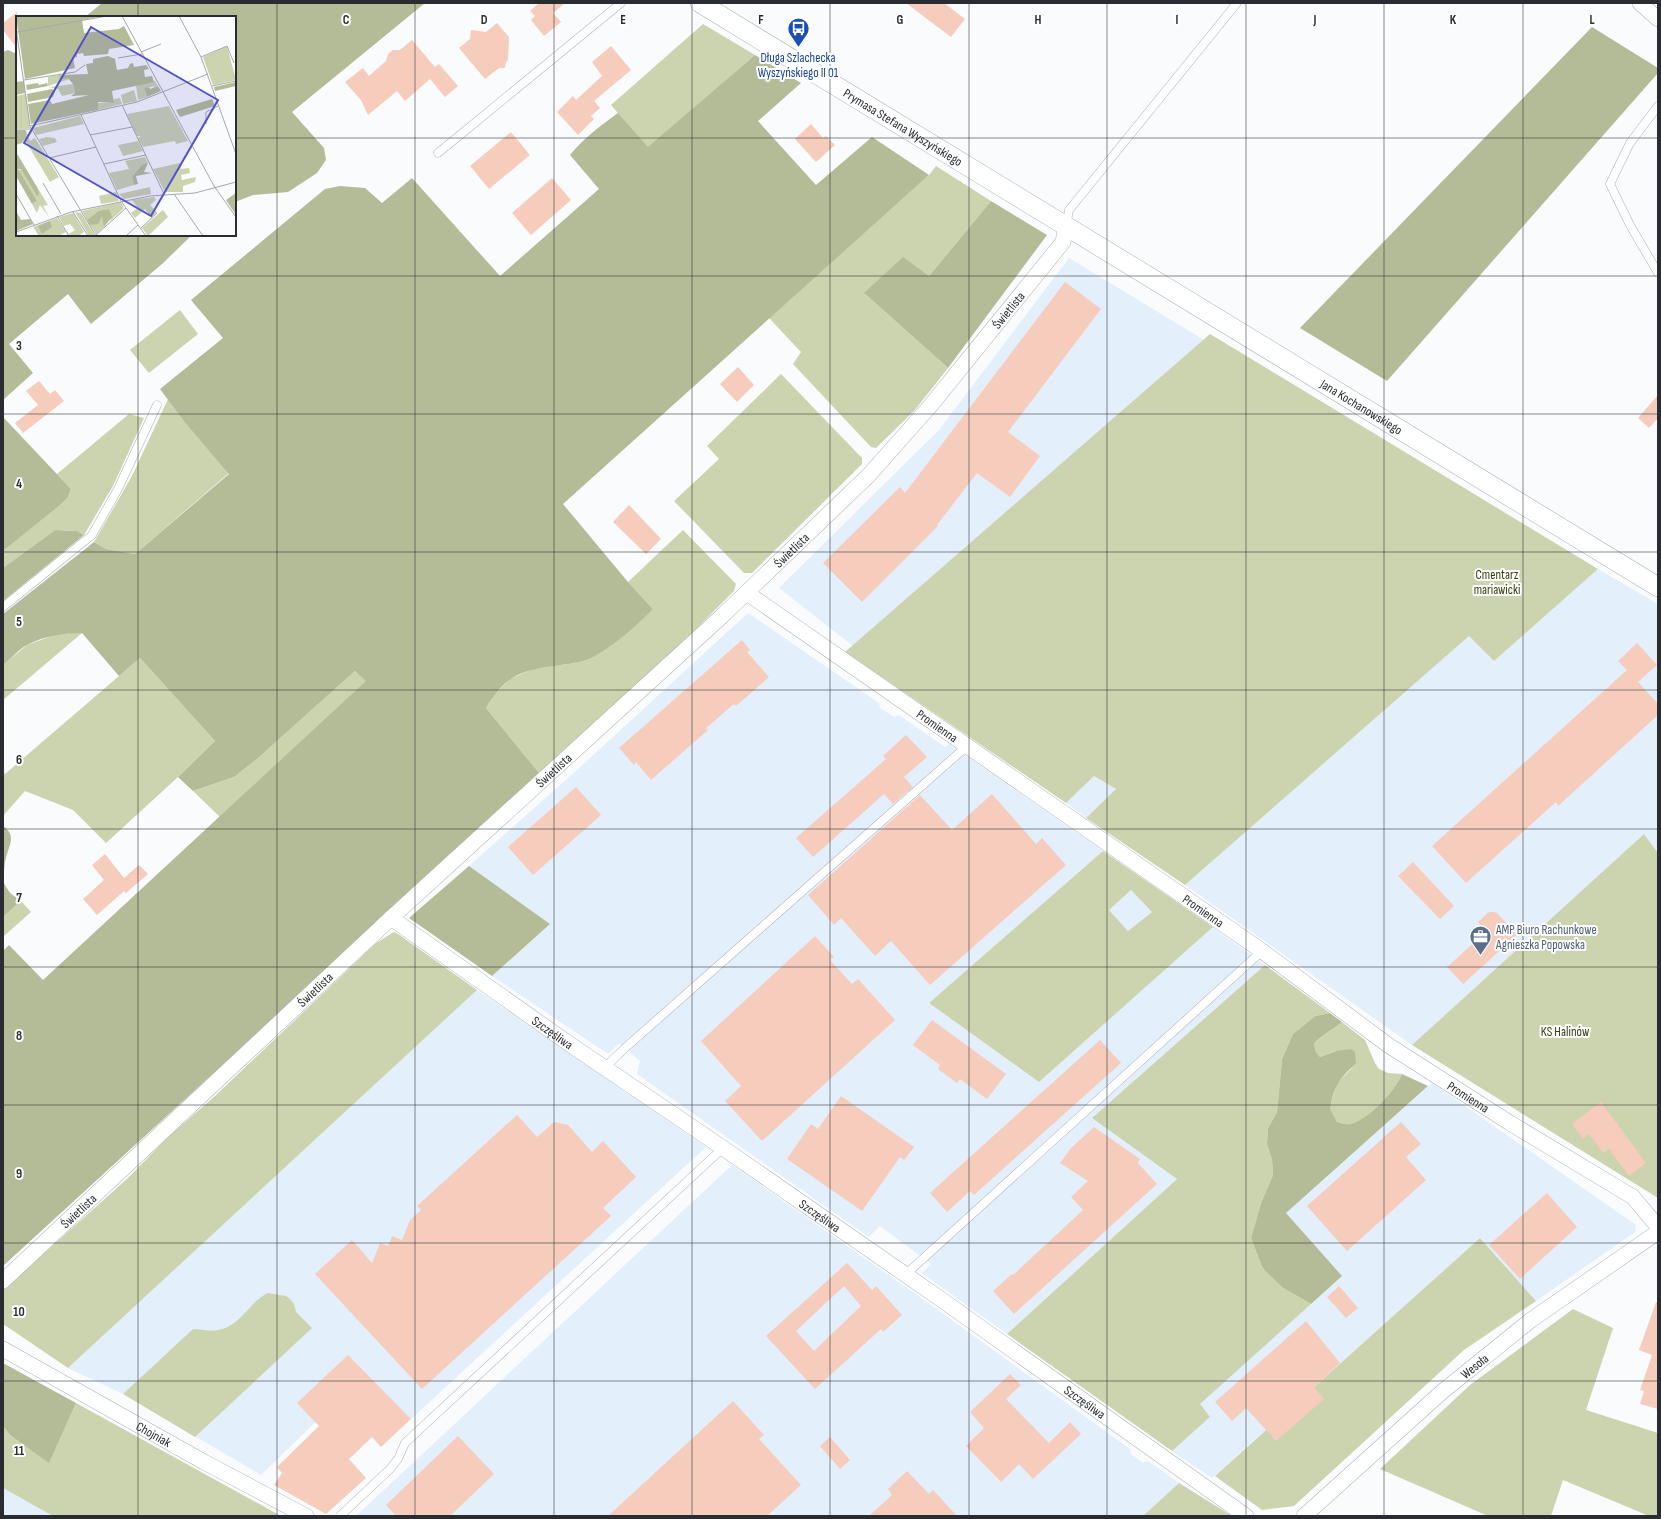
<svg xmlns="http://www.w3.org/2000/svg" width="1661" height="1519" font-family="'Sofia Sans Condensed',sans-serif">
  <rect width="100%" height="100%" fill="#f9fbfd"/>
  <g fill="#e4effc">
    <path d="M1069,258L1204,340L853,646L779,588L939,430Z"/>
    <path d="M1598,569L1658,604V853L1644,834L1412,1045L1185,885L1469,636L1494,661Z"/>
    <path d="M748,613L879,703L880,708L894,717L899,715L945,747L949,744L1103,851L929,1003L1039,1082L1213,927L1265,965L1092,1118L1177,1179L1007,1334L922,1273L931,1264L880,1226L869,1237L637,1074L640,1061L619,1043L608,1054L492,976L550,924L469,866L577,770Z"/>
    <path d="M1094,776L1116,789L1086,818L1066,803Z"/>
    <path d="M1131,890L1152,912L1128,931L1109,910Z"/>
    <path d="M477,990L706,1147L411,1419L365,1374L261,1475L123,1394L68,1368Z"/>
    <path d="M1432,1083L1636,1225L1635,1232L1536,1301L1480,1238L1212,1478L1172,1451L1210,1417L1199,1404L1342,1276L1285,1213Z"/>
    <path d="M732,1165L927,1302L1130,1449L1131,1454L1143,1463L1148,1461L1179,1483L1143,1516H356Z"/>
    <path d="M3,1488L53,1516H3Z"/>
  </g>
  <g fill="#ccd4af" fill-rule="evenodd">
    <path d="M703,24L755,55L648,148L611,105Z"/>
    <path d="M936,166L991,201L929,276L865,294L948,368L914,411L876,448L871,447L793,364L801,352L769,318L929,175Z"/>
    <path d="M180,310L198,334L149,373L130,350Z"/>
    <path d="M1210,334L1598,569L1494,661L1469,636L1185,885L1086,818L1116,789L1094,776L1066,803L845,652Z"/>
    <path d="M781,374L862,458V464L752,573H744L674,501L719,459L707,446Z"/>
    <path d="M168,399L186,424L229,473L135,554L106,549L94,542L132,476Z"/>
    <path d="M129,414L144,418L113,486L84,535L77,531L55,530L3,568V551L68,497L71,489L57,474Z"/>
    <path d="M683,530L736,584L734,591L680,645L540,774L486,708L495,694L510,679L532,669L575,663L653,609L628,582Z"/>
    <path d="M72,633H82L3,700V665L27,645L57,634Z"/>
    <path d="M140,658L215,741L178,777L106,843L73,810L25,791L3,816V773L5,774Z"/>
    <path d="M355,671L367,681L220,817L193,791L234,777L257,759Z"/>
    <path d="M1644,834L1658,853V1198L1412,1045Z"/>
    <path d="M1103,851L1213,927L1039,1082L929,1003ZM1131,890L1152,912L1128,931L1109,910Z"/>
    <path d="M21,901L31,912L3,937V917Z"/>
    <path d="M394,932L398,934L477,990L68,1368L3,1324V1290L128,1178L168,1137L215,1096L376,943Z"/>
    <path d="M1265,965L1330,1013L1315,1016L1293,1034L1282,1059L1277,1112L1268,1128L1267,1144L1272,1160L1273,1175L1261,1203L1251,1238L1262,1267L1267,1273L1283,1288L1311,1304L1200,1404L1210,1417L1172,1451L1007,1334L1177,1179L1092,1118Z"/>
    <path d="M1342,1022L1365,1040L1375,1063L1379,1069L1388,1073L1402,1074C1395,1091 1368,1120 1350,1124C1346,1125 1341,1123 1337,1122L1329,1109L1337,1083L1356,1064L1336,1051L1320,1057L1316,1052L1314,1044C1322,1035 1333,1030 1342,1022Z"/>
    <path d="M1480,1238L1536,1301L1464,1350L1294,1506L1262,1510L1215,1476Z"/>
    <path d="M268,1293L286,1296L290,1299L294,1304L296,1312L312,1328L195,1437L123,1394L193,1329C201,1329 211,1332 218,1330C241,1326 249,1302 268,1293Z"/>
    <path d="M1573,1309L1613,1328L1586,1410L1658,1433V1516H1649L1563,1480L1551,1516H1488L1380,1469L1470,1385Z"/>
    <path d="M76,1403L281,1516H53L3,1488V1426L10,1435L49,1462Z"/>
    <path d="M1179,1483L1232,1516H1143Z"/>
  </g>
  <g fill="#b4bc97">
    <path d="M102,3H425L292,112L324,148L326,160L317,173L288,192L253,195L235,202V17H85Z"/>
    <path d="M1592,27L1658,68V73L1387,381L1300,328Z"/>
    <path d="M8,50L17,54V235H192L162,264L91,324L68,294L9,344L33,373L3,400V52Z"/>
    <path d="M755,55L801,83L758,121L816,185L872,137L929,175L563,504L628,582L653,609C635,627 614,646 591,658C579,663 567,664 555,666C519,670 505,677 486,708L540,774L3,1266V951L9,945L43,980L366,681L355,671L257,759L234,777L193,791L178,777L215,741L140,658L119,676L82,633C64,633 44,636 27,645C19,649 11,659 3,665V614L94,542L106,549L135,554L229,474L186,424L160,389L223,338L191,300L325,189L340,186L365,188L382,203L412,178L500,276L599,189L570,155C584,138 600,126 618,113L648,147Z"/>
    <path d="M991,201L1047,235L948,368L864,293L903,257L929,276Z"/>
    <path d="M3,417L71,489L68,497L61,504L3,551Z"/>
    <path d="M55,530L77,531L84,535L3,601V568Z"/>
    <path d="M3,826C17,836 9,845 6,858C4,863 5,868 3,874Z"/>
    <path d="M469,866L550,924L492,976L409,918Z"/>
    <path d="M3,882L10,893L21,901L3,917Z"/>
    <path d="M1330,1013L1342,1022C1333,1030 1321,1035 1314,1044L1316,1052L1320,1057L1336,1051L1351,1049L1355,1052L1356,1064C1338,1079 1334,1087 1330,1109L1337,1122C1341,1123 1346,1125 1350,1124C1368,1120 1395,1091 1402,1074L1428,1086L1286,1213L1342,1276L1311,1304L1283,1288L1267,1273L1262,1267L1251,1238L1261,1203L1273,1175L1272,1160L1267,1144L1268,1128L1277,1112L1282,1059L1293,1034L1315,1016Z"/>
    <path d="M3,1363L76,1403L49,1463L10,1435L3,1426Z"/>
  </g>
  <g fill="#f6ccbd" fill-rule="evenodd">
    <path d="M539,3H565L553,13L561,22L544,36L531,20L535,16L530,11Z"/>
    <path d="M906,3H944L965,19L951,37Z"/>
    <path d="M17,12V48L3,30V23Z"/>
    <path d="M497,23L509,37L508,60L506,62L505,68H499L485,79L459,48L470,39L471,30L486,32Z"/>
    <path d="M412,40L435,67L439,64L458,86L445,97L430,79L405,101L397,91L368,115L361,100L345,82L363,68L369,76L386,61L388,54L393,50H400Z"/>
    <path d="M611,46L631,70L594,101L600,108L591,116L594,119L578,135L557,112L573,96L576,100L602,76L592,62Z"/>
    <path d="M811,124L823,138L826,136L835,145L816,162L795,139Z"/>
    <path d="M511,132L530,155L489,189L470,166Z"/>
    <path d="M552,178L571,200L531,235L512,213Z"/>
    <path d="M1065,282L1101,309L1008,432L1040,456L1010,497L977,473L937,525L938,526L862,602L823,563L900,487L905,493Z"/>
    <path d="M738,367L754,385L737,402L720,384Z"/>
    <path d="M39,381L50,394L55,390L64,401L23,433L15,423L38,405L26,391Z"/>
    <path d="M1658,395V418L1649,428L1638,418Z"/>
    <path d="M629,505L661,539L646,554L613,522Z"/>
    <path d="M742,640L750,650L747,652L769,677L736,706L734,704L706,728L708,730L651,780L636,762L634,765L619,748Z"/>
    <path d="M1637,643L1657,665L1638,682L1658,704V715L1558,806L1556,802L1466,883L1432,846L1627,670L1618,661Z"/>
    <path d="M906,735L927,757L904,777L913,787L893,804L884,794L813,857L796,838L886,759L883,756Z"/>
    <path d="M576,787L601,815L533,875L508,847Z"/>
    <path d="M992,794L1036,844L1042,838L1066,865L930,985L891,941L875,956L841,918L834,925L808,895L920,795L952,830Z"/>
    <path d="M105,854L124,878L139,865L148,874L126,893L124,891L97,915L83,899L104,880L92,865Z"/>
    <path d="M1413,862L1454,906L1440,919L1398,876Z"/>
    <path d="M1489,912H1494L1497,913L1517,935L1463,984L1447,967L1486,932L1478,922Z"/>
    <path d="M815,936L834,957L830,960L852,984L858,979L895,1020L762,1141L725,1101L741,1086L701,1041Z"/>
    <path d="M932,1020L1006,1074L987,1099L960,1079L957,1083L938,1069L940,1065L913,1045Z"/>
    <path d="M1100,1040L1121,1063L974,1195L970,1191L947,1212L930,1193Z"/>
    <path d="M841,1096L914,1147L904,1160L900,1157L862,1211L787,1159L811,1124L818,1129Z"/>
    <path d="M1601,1102L1646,1163L1629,1176L1609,1149L1603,1153L1589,1134L1583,1139L1572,1124Z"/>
    <path d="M517,1115L537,1137L554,1122L568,1125L592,1152L603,1141L636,1177L603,1208L611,1216L422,1389L315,1274L352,1240L372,1263L380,1243L388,1246L392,1236L402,1240L410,1220L421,1210L417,1206Z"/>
    <path d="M1401,1122L1421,1144L1406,1157L1426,1180L1347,1251L1307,1206Z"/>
    <path d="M1094,1127L1140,1159L1138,1163L1157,1184L1014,1314L993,1291L1012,1274L1013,1275L1083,1210L1071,1197L1088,1181L1060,1163L1071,1148Z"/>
    <path d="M1547,1193L1577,1227L1520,1279L1489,1245Z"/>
    <path d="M847,1263L872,1290L876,1286L902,1315L883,1332L881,1329L815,1389L766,1336ZM844,1286L861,1306L814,1351L796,1331Z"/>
    <path d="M1339,1286L1358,1308L1346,1318L1327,1297Z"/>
    <path d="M1656,1302L1658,1303V1409L1640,1404L1644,1391L1640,1390L1641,1387L1652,1355L1639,1350Z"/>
    <path d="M1306,1321L1340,1363L1314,1387L1324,1399L1276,1441L1246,1408L1232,1421L1215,1402Z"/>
    <path d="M348,1355L411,1419L381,1447L372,1437L349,1459L366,1478L326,1514L274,1485L282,1473L277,1467L319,1426L297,1403Z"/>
    <path d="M1010,1374L1021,1385L1006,1399L1049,1443L1070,1422L1081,1434L1033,1479L1019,1464L1001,1482L966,1446L984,1428L970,1412Z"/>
    <path d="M733,1401L764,1435L759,1439L801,1485L767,1516H608Z"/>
    <path d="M458,1436L494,1474L450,1516H396L386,1505Z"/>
    <path d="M830,1437L850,1460L840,1469L820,1446Z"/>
    <path d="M907,1471L929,1494L933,1490L957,1516H869L892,1495L888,1489Z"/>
  </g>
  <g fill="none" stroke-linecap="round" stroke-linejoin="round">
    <defs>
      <g id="service">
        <path d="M1658,106L1630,143L1610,184L1630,225L1658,273"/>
        <path d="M438,153L621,3"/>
        <path d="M1066,226L1069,210L1237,3"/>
        <path d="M3,607L92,535L118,489L157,405"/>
        <path d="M604,1068L625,1048L967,746"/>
        <path d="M905,1275L1262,951"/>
        <path d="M340,1516L390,1469L398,1459L405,1443L723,1148"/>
      </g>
      <g id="minor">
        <path d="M1640,3L1658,19"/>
        <path id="s1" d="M747,593L1262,951L1388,1045L1510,1123L1633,1197L1658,1227"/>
        <path id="s2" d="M391,918L568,1043L723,1148L942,1300L1246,1516"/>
        <path id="s3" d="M3,1281L391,918L721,617L869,475L931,405L1063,242L1066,226"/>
        <path id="s4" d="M3,1349L204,1462L306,1516"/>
        <path id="s5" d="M1304,1516L1443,1391L1531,1320L1658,1232"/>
      </g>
      <g id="tertiary">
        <path id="s6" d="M700,3L1658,587"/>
      </g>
    </defs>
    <use href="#service" stroke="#a8b1ba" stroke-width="9"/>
    <use href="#minor" stroke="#a8b1ba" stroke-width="16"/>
    <use href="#tertiary" stroke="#a8b1ba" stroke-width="20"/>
    <use href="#service" stroke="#fff" stroke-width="8"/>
    <use href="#minor" stroke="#fff" stroke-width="15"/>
    <use href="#tertiary" stroke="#fff" stroke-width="19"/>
  </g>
  <path fill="none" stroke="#292c30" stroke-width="1" stroke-opacity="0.55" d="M138,3V17M277,3V1516M415,3V1516M554,3V1516M692,3V1516M830,3V1516M969,3V1516M1107,3V1516M1246,3V1516M1384,3V1516M1523,3V1516M3,138H17M235,138H1658M138,235V1516M3,276H1658M3,414H1658M3,552H1658M3,690H1658M3,829H1658M3,967H1658M3,1105H1658M3,1243H1658M3,1381H1658"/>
  <defs>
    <symbol id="bus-pin" viewBox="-11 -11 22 30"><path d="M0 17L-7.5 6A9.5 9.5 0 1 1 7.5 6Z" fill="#1a4fb4" stroke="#fff"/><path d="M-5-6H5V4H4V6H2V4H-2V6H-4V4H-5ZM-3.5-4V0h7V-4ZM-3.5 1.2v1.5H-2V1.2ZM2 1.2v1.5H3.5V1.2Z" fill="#fff"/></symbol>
    <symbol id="office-pin" viewBox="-11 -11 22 30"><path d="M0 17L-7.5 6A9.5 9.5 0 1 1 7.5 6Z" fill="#5c6f8a" stroke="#fff"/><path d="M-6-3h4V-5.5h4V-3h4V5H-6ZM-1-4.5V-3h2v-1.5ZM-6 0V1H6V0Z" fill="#fff"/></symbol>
  </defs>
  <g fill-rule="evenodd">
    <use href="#bus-pin" x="786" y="16" width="25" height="34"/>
    <use href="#office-pin" x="1468" y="924" width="25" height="34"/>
  </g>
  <g text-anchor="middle" stroke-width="4" stroke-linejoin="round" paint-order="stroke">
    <g font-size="13" fill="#164399" stroke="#fff">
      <text x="798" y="62">Długa Szlachecka<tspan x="798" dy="15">Wyszyńskiego II 01</tspan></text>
    </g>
    <g font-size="13" fill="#292c30" stroke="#fff">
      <text dy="5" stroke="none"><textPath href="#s6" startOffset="238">Prymasa Stefana Wyszyńskiego</textPath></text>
      <text dy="5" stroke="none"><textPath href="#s3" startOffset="1399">Świetlista</textPath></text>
      <text dy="5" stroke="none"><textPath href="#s6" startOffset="775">Jana Kochanowskiego</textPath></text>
      <text dy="5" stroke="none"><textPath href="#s3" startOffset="1075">Świetlista</textPath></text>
      <text dy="5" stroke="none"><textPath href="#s1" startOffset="232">Promienna</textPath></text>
      <text dy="5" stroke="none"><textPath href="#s3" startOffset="751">Świetlista</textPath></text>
      <text dy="5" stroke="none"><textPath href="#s1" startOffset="556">Promienna</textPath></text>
      <text dy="5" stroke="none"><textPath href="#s3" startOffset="427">Świetlista</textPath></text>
      <text dy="5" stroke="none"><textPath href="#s2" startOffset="198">Szczęśliwa</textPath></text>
      <text dy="5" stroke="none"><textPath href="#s1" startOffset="880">Promienna</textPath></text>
      <text dy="5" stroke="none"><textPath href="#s3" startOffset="103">Świetlista</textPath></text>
      <text dy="5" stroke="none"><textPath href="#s2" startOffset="522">Szczęśliwa</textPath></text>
      <text dy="5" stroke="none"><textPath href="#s5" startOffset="227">Wesoła</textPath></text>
      <text dy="5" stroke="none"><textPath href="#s2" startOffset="846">Szczęśliwa</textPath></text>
      <text dy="5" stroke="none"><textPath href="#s4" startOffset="173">Chojniak</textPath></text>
    </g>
    <g font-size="13" fill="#353b0e" stroke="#fff">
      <text x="1497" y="579">Cmentarz<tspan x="1497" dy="15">mariawicki</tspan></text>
      <text x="1565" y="1036">KS Halinów</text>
    </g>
    <g font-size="13" fill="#4e5e75" stroke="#fff" text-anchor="start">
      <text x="1496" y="934">AMP Biuro Rachunkowe<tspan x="1496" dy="15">Agnieszka Popowska</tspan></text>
    </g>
  </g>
  <g transform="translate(16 16)">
    <rect width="220" height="220" fill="#f9fbfd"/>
    <path d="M211,30L220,64L197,69L187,41ZM43,59L54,63L32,70V61ZM139,65L142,70L128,72L131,81L122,84L120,69ZM57,68L59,77L46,80L42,73L33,71ZM118,74L121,85L107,88L105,79ZM10,78L14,112H0V80ZM104,82L106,88L82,94L81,87H96L98,83ZM153,90L172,125L160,128L159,125L127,131L122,122L125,120H121L111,98ZM64,100L68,108L20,119L17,112ZM10,114L14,125L19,122L43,161L34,166L9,124ZM31,121L39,122L41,126L27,130L23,123ZM122,125L127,135L107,140L102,129ZM129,141L132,147L127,149L116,161L118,169L101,174L93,157L113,153L109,145ZM164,147L165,153L173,152L174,157L165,159L166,164L180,161L179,166L167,170V176H149L137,153ZM5,153L21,171L32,189L27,190L33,201L24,189L21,197L16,188L21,185L1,155ZM134,171L135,178L108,183L103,178ZM100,176L103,185L85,188L83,180ZM138,181L140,184L134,189L141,196L136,202L129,193L119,202L115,197L122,192L116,184ZM105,186L108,192L94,205L92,193L71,204L66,195ZM147,194L152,201L132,220L126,212ZM59,196L65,197L79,220H73ZM57,197L68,216L62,220H54L53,218L59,214L54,208L48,210L43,201ZM84,201L88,203V211L80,218L74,209ZM41,202L50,216L42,220H23L17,211Z" fill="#ccd4af"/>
    <path d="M0,0H88L66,4L68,17L103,13L108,10L118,29L93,33L92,38L68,40L67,37L61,38V41L57,42L59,52L9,63ZM92,40L99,43L101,54L112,52L114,48L117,47L118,51L130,49L133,53L128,54L129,61L136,60L138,66L96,75L98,87L82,86V94L15,108L12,88L34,84L36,88L73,79L55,80L59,77L57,68L52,62L44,63L43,59L72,58L70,48L77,47V43ZM8,65L9,77L0,79V66ZM220,66V70L199,75L198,71ZM22,67L23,69L31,67L32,70L11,74L10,69ZM142,70L145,75L131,81L128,72L133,71L134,73ZM36,73L39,75L37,81L12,86L11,78ZM196,83L199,90L164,101L160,94ZM0,114H10V121L6,127L0,129ZM0,136L21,171L23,178L21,180L5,153H2L21,185L16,188L0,160ZM132,147L128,156L136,157L120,160L122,168L118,169L116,161L126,149ZM220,177V199L210,184ZM93,193L96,201L88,211L86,201L82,208L74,209L71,204L83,195ZM0,195L5,204L14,203L17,208L0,215ZM34,205L36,211L26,218L22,210Z" fill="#b4bc97"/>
    <path fill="none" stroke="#a6a8ab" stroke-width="1" d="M106,0L198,170L220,201M163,0L185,41L220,138M0,12L14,110L80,220M1,16L91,0M125,36L145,28M185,41L211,30L218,47M102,42L126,38M8,64L59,56L69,49M196,70L220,65M106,89L148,178M65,99L105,185L130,220M190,108V96L202,90M14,110L121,86L192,58M0,113H15M74,119L116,111M33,142L80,131M88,148L130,139M27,167L45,198M0,178L18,209M158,178L187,220M57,196L72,220M41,200L53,220M125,212L141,197M0,216L55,196L134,180L179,177L220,166M80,219L110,192M111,219L122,209"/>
    <path fill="#5152c9" fill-opacity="0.15" stroke="#5152c9" stroke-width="2" d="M75,11L202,84L135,200L8,127Z"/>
    <rect width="220" height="220" fill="none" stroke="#292c30" stroke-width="2"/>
  </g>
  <g font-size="13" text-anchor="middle" font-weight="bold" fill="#292c30" stroke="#fff" stroke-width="4" stroke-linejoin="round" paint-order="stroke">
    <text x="346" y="24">C</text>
    <text x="484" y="24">D</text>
    <text x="623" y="24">E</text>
    <text x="761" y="24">F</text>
    <text x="900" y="24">G</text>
    <text x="1038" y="24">H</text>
    <text x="1177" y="24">I</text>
    <text x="1315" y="24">J</text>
    <text x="1453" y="24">K</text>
    <text x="1592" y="24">L</text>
    <text x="19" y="350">3</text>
    <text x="19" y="488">4</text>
    <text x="19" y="626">5</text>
    <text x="19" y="764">6</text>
    <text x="19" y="902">7</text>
    <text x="19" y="1040">8</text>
    <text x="19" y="1178">9</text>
    <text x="19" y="1316">10</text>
    <text x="19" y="1455">11</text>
  </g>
  <rect width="1661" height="1519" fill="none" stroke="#292c30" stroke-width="8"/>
</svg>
